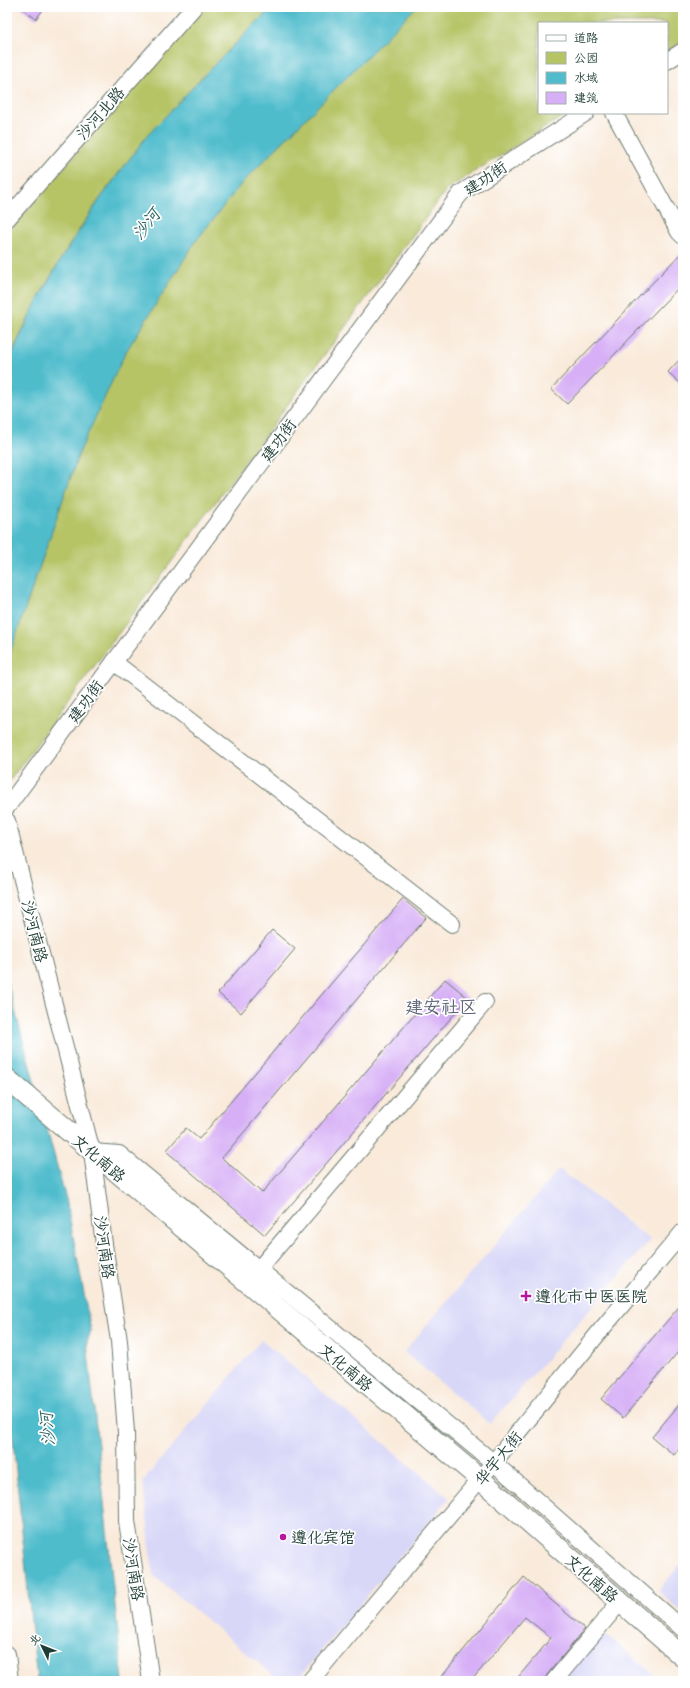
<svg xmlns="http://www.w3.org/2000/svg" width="690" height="1688" font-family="Dekko,'LXGW WenKai TC',sans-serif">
  <rect width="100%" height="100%" fill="#fff"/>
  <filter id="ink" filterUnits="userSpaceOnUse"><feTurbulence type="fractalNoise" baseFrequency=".025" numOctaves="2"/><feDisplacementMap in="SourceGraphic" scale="8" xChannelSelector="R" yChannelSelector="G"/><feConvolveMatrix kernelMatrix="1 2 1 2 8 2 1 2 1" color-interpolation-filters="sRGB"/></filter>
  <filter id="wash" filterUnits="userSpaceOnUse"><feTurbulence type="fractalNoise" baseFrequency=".012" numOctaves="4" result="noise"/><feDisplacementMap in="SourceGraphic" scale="16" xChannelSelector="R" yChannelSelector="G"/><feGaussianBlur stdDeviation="0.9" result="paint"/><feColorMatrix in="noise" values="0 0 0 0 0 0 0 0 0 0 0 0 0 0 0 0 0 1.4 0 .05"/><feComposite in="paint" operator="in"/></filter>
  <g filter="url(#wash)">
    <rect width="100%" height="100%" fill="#f9eada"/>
    <g fill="#d8d7f8">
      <path d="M559,1169L650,1240L490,1424L404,1352Z"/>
      <path d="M261,1340L449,1498L296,1681H280L153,1575L143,1481Z"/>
      <path d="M683,1561V1613L658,1591Z"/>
      <path d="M602,1632L662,1681H562Z"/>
    </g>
    <g fill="#b6c466" stroke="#6a804d">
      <path d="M202,7H272C240,38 209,70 179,103C168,114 156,126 146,138C90,207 41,283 7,365V230L13,227Z"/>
      <path d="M416,7H683V41L667,51V23H539V113H568L447,189L8,783L7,661L79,453L125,353L195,242L241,184Z"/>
    </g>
    <g fill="#50bccc" stroke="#387c80">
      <path d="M272,7H416L241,184L195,242L125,353L79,453L7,661V365L35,305L62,257L100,199L146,137L208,71Z"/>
      <path d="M7,981L66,1199L91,1331L87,1342L123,1681H37L7,1380Z"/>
    </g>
    <g id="blocks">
      <g fill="#d6aff6">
        <path d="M20,7H45L36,19Z"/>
        <path d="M683,251V283L567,404L551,389Z"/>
        <path d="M683,356V386L668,372Z"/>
        <path d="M403,899L426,918L222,1158L262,1193L445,979L468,998L265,1235L166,1151L186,1128L199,1139Z"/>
        <path d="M272,930L295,949L241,1013L218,993Z"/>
        <path d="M683,1302V1346L623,1418L601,1399Z"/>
        <path d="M683,1400V1444L674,1455L652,1437Z"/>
        <path d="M524,1577L585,1629L547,1675L545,1681H515L551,1638L525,1617L471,1681H438Z"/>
      </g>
    </g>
  </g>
  <g filter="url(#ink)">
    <use href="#blocks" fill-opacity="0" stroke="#6b7a6e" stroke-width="1"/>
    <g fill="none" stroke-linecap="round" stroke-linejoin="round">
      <defs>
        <g id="minor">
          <path d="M667,61L683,51"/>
          <path d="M614,113L679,232L683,236"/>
          <path d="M7,219L194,7"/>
          <path d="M114,662L452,924"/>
          <path d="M7,807L461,193L586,113"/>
          <path d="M7,821L92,1152L104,1244L119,1341L126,1432L127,1521L151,1681"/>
          <path d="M92,1152L119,1154L494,1463L683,1629"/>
          <path d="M252,1277L485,1002"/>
          <path d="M7,1654L10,1681"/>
          <path d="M310,1681L480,1479L601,1330L683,1232"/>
          <path d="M554,1681L620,1602"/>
        </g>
        <path id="major" d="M7,1079L480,1479L683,1657"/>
      </defs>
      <use href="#minor" stroke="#6b7a6e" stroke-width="18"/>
      <use href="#major" stroke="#6b7a6e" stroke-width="22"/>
      <use href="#minor" stroke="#fff" stroke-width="16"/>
      <use href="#major" stroke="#fff" stroke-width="20"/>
    </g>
  </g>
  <g fill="#b5179e" stroke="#fff" stroke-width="1.5">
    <path d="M524 1290h4v4h4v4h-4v4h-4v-4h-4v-4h4z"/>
    <circle cx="283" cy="1537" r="4"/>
  </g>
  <g text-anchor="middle" stroke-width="3.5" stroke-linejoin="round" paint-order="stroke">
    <g font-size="16" fill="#1f3d34" stroke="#fff">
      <text transform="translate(100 113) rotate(-49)" y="6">沙河北路</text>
      <text transform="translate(485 178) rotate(-34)" y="6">建功街</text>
      <text transform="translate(278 440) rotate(-54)" y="6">建功街</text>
      <text transform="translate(85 701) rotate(-54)" y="6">建功街</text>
      <text transform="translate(35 931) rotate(76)" y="6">沙河南路</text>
      <text transform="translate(99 1158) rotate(40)" y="6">文化南路</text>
      <text transform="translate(105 1247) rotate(82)" y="6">沙河南路</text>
      <text transform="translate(346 1367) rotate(40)" y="6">文化南路</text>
      <text transform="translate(498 1458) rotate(-51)" y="6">华宇大街</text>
      <text transform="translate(134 1569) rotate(81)" y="6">沙河南路</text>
      <text transform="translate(592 1578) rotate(41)" y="6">文化南路</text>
    </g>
    <g font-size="16" fill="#1f3d34" stroke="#fff" text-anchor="start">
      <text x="535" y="1302">遵化市中医医院</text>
      <text x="291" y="1543">遵化宾馆</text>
    </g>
    <g font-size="17" font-style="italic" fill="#2e6362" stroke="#fff">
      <text transform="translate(146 224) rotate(-52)" y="6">沙河</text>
      <text transform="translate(47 1429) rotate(-95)" y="6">沙河</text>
    </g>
    <g font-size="18" fill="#5f6578" stroke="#fff">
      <text x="441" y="1013">建安社区</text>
    </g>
  </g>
  <rect width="690" height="1688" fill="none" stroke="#fff" stroke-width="24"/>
  <rect x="538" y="22" width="130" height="92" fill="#ffffff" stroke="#a5b1ae"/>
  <rect x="546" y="35" width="20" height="6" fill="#ffffff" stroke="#a5b1ae"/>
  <text x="574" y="42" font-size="12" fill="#1f3d34">道路</text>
  <rect x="546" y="52" width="20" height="12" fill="#b6c466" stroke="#a5b1ae"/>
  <text x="574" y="62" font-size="12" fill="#1f3d34">公园</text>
  <rect x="546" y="72" width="20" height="12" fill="#50bccc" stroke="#a5b1ae"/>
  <text x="574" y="82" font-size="12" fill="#1f3d34">水域</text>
  <rect x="546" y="92" width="20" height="12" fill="#d6aff6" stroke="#a5b1ae"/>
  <text x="574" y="102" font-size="12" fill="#1f3d34">建筑</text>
  <g transform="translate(42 1646) rotate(313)" stroke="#ffffff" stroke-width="3" paint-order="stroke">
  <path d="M0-3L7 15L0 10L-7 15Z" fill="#1f3d34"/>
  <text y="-6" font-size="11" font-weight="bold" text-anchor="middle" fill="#1f3d34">北</text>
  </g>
</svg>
